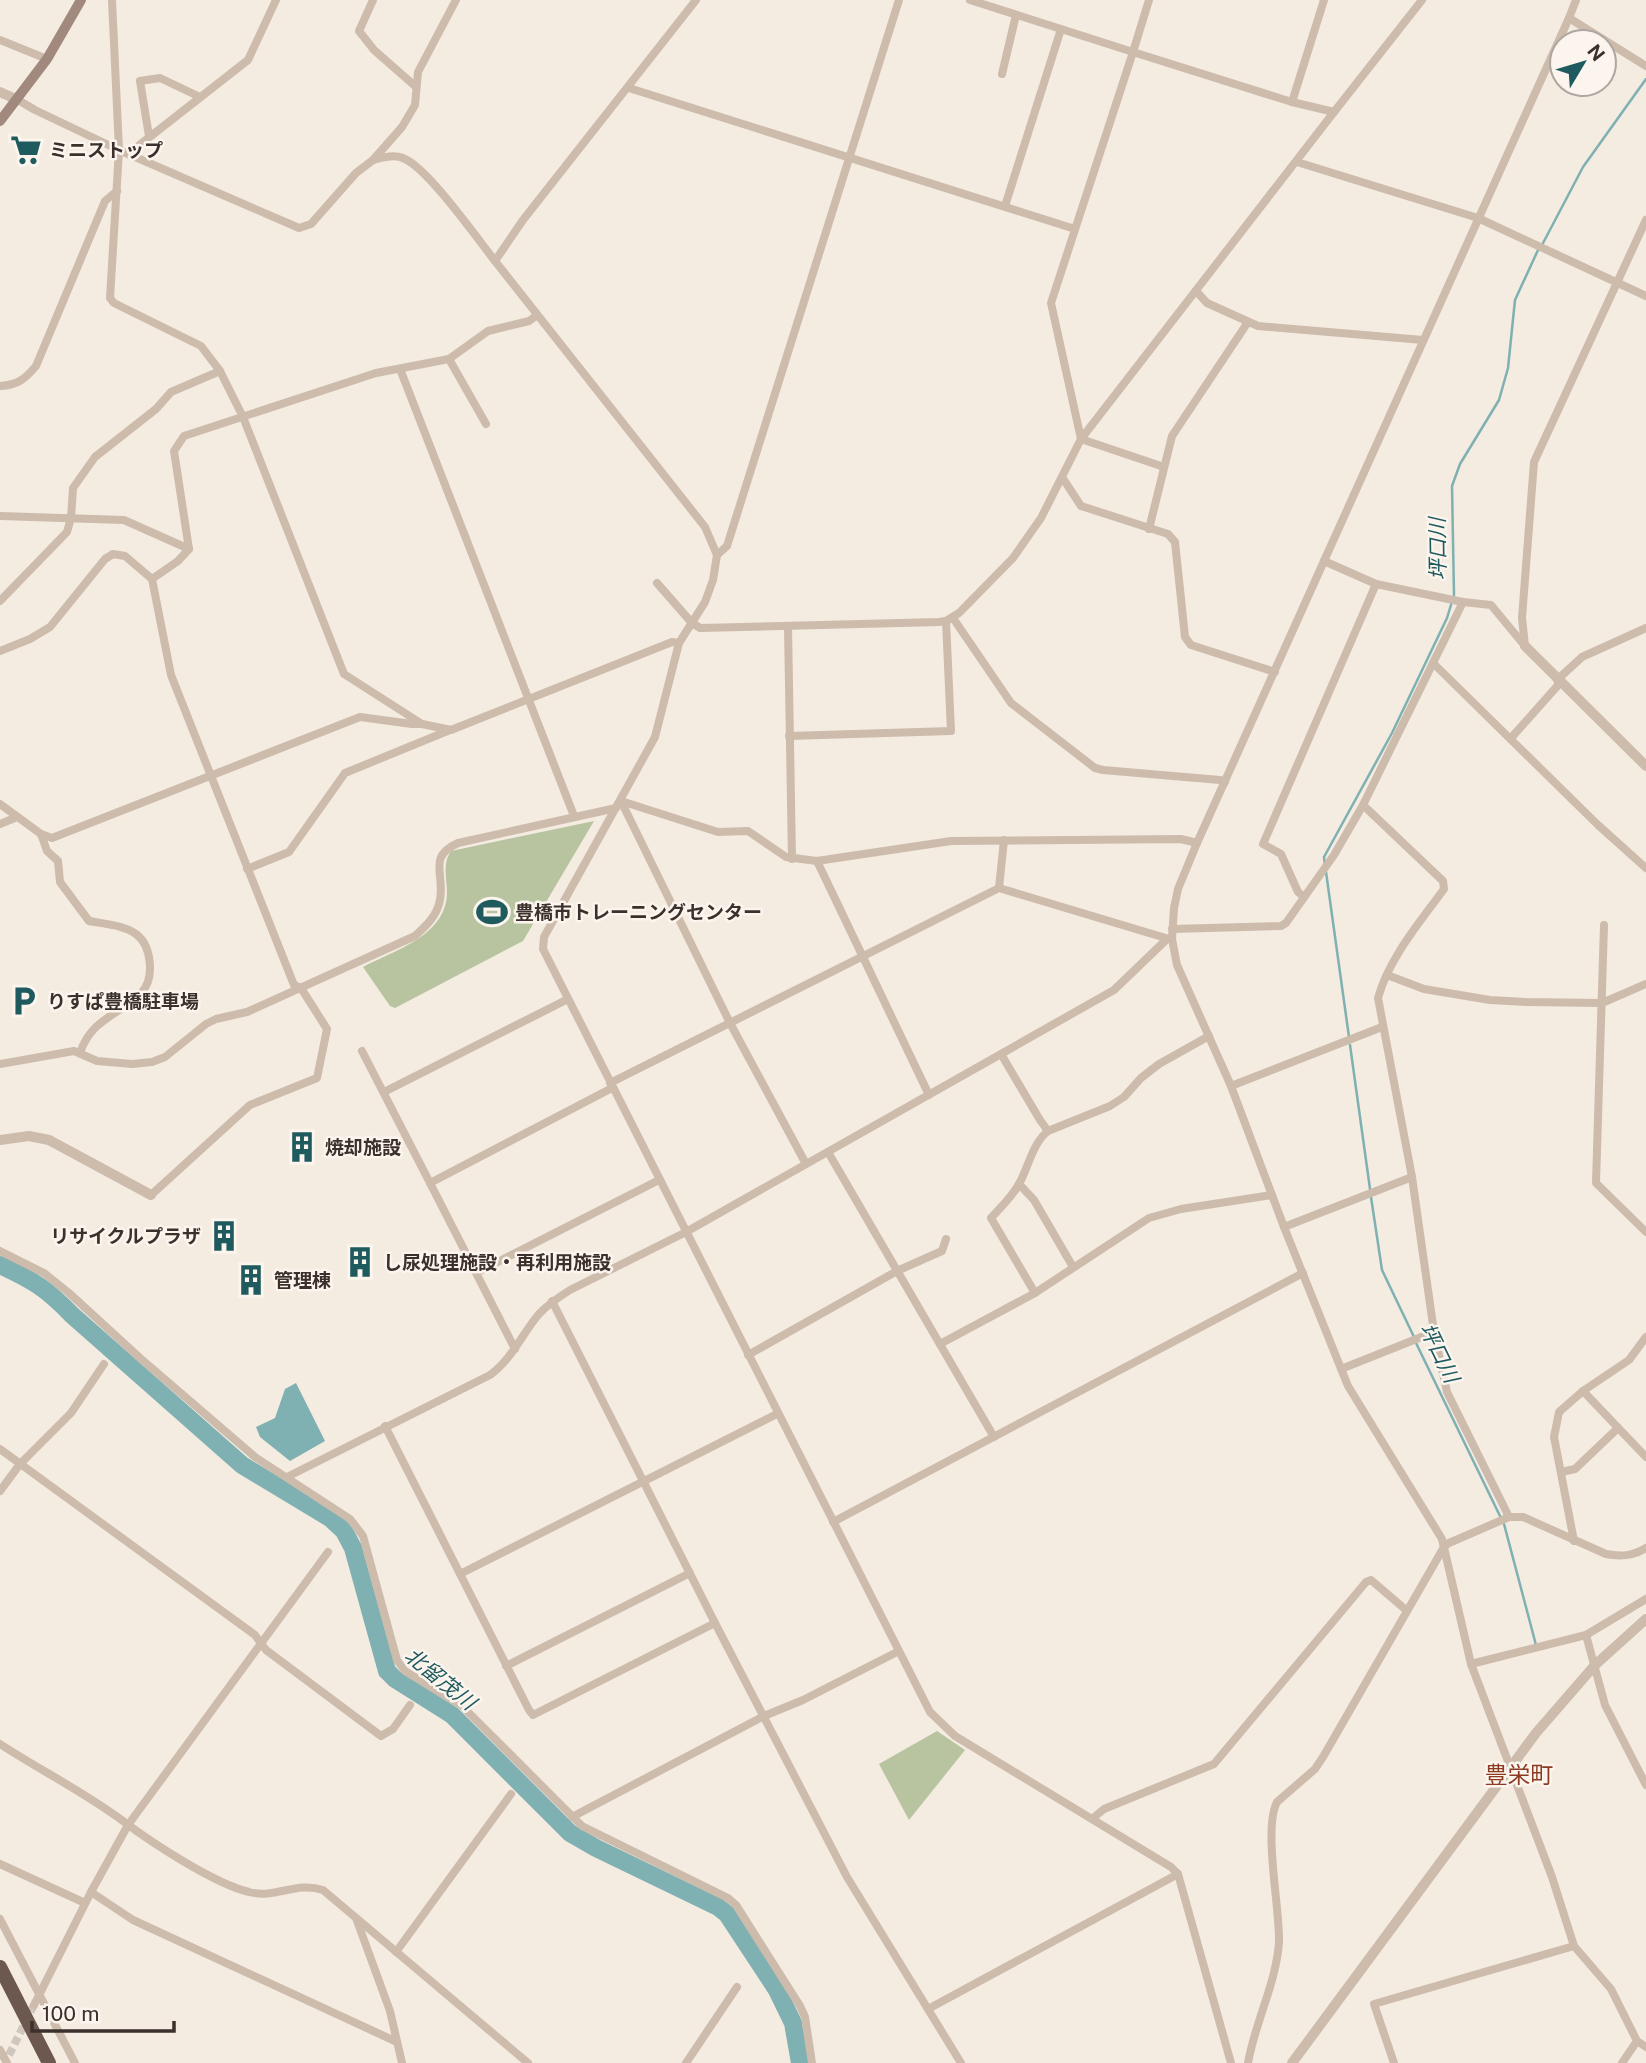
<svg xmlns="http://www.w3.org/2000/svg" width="1646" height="2063" font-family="'Public Sans','Noto Sans JP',sans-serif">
  <rect width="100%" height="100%" fill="#f4ebe1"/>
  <g fill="#b8c4a0">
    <path d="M594,821L523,941L395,1008L390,1006L363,967C395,950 446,936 447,893C447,879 442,864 451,851Z"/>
    <path d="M937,1731L965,1750L909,1820L879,1764Z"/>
  </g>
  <path fill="#7fb0b2" d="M296,1383L325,1441L290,1461L260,1437L256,1427L275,1418L285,1389Z"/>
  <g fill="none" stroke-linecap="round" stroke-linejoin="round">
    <g stroke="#7fb0b2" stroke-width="2.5">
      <path d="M1542,245L1583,167L1646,79"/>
      <path d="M1325,865L1324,857L1392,733L1447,618L1454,595L1452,486L1460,464L1499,400L1508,368L1515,300L1538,250"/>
      <path d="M1326,872L1349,1037"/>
      <path d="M1350,1045L1370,1189"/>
      <path d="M1371,1197L1382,1270L1414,1337"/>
      <path d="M1416,1343L1500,1516"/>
      <path d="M1504,1524L1536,1645"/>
    </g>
    <path stroke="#7fb0b2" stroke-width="18" d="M0,1265C33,1280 47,1289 72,1315L242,1465L330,1518L344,1531L353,1548L387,1671L395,1679L452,1715L570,1833L596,1848L718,1907L727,1914L777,1990L793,2023L800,2063"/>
    <path stroke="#cfc6bd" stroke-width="8" stroke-dasharray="8 4" stroke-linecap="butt" d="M9,2055L34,2005"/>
    <g stroke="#cdbbac" stroke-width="8">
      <path d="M112,0L119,150L110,298L114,303L201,346L220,371L243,417L344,674L422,724"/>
      <path d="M373,0L359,31L374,50L415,86"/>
      <path d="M456,0L418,72L415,105L402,127L373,160C384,157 395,154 405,159C429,170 476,237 495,261L523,220L696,0"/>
      <path d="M970,0L1133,52L1149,0"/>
      <path d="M1576,0L1569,18L1646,66"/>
      <path d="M0,40L47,59"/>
      <path d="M1002,74L1016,15"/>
      <path d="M629,88L1075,229"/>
      <path d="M18,100L35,110L119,150L299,228L311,224L356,173L373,160"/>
      <path d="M1292,102L1324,0"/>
      <path d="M149,136L140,81L160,78L200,97"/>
      <path d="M128,154L248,60L276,0"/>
      <path d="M1297,162L1478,218L1646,296"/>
      <path d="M1005,206L1061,29"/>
      <path d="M495,261L705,527L717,555L713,580L705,602L679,643L655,737L544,937L543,949L930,1712L955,1736L1171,1867L1178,1874L1231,2063"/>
      <path d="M1196,291L1207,303L1258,326L1423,340"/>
      <path d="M449,359L486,424"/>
      <path d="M400,369L574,816"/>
      <path d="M0,386C18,385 25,379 36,366L105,201L117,191"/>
      <path d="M1164,467L1081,439L1051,303L1133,52L1292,102L1334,112L1422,0"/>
      <path d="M1062,477L1081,506L1168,534L1175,542L1185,637L1191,645L1275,672"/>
      <path d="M0,516L124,520L189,549"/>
      <path d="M1149,529L1172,436L1248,322"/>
      <path d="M717,555L727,546L899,0"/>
      <path d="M1324,561L1569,18"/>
      <path d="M152,579L178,561L189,549L174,451L184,436L376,373L449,359L488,331L529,321L536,316"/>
      <path d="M657,583L692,623L700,628L939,622L946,621L959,613L1013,558L1041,518L1081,439L1334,112"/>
      <path d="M0,601L67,532L71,518L73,488L95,457L156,409L171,392L220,371"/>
      <path d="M953,618L1011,703L1095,768L1103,770L1220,780L1225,782"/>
      <path d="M788,627L792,859"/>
      <path d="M0,651L30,639L50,627L105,559L113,554L125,556L152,579L171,675L294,985L301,988L327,1029L317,1078L250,1105L151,1195"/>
      <path d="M1433,663L1598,825L1646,868"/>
      <path d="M1557,680L1582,657L1646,628"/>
      <path d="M789,736L951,731L946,621"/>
      <path d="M1511,738L1560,683"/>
      <path d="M621,801L718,832L748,831L786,857L817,861L951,841L1181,839L1197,843L1324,561L1376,584L1463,602L1491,605L1525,646L1522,618L1534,462L1646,220"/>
      <path d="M621,801L730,1023L806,1164"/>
      <path d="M0,804L41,834L52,838L360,717L412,724H422L451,730L672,642L679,643"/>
      <path d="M1363,805L1443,881L1444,889C1420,922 1389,958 1378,998L1412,1177L1434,1332L1447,1392L1509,1517"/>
      <path d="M0,824L17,817"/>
      <path d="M41,834L47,851L58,861L60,882L89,921C104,924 124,925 136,934C152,946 155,979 141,993C118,1016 91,1019 80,1053"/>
      <path d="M1197,843L1178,889L1174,908L1172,939L1177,965L1231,1086L1284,1227L1348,1386L1442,1539L1471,1664L1552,1877L1574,1946L1611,1989L1637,2041L1646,2047"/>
      <path d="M817,861L929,1095"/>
      <path d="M247,869L289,852L345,773L450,730"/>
      <path d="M999,888L1004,840"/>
      <path d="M1304,897L1298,892L1281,854L1263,844L1376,584"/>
      <path d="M1604,925L1596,1183L1646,1232"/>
      <path d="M1172,929L1281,926L1286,923L1334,855L1363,805L1463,602"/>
      <path d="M1387,975L1424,989L1490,1000L1526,1002L1602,1003L1646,984"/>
      <path d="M362,1051L430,1183"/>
      <path d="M1001,1054L1040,1120L1048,1131L1110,1106L1124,1097L1141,1078L1159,1064L1209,1036"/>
      <path d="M0,1064L74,1051L97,1061L132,1064L152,1062L165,1057L206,1024L216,1019L247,1012L415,936C426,926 437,916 440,900C445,873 427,857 458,843L616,808"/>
      <path d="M610,1083L999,888L1169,939"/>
      <path d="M1231,1086L1382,1027"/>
      <path d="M384,1092L568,999"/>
      <path d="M828,1152L994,1437"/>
      <path d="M1019,1184L1034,1200L1073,1267"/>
      <path d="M1284,1227L1412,1177"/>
      <path d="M0,1251L44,1273L69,1293L140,1358L255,1457L350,1519L363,1536L397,1660L405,1671L461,1705L582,1826L728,1898L736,1905L800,2006L805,2017L812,2063"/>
      <path d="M476,1273L659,1180"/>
      <path d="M1035,1293L991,1218C1001,1207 1012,1197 1019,1184C1029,1166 1032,1144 1048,1131"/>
      <path d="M552,1301L715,1623L847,1877L961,2063"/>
      <path d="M940,1344L1035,1293L1149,1218L1181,1209L1272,1195"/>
      <path d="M515,1349L430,1183L612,1088"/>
      <path d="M748,1355L897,1271L942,1251L946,1239"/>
      <path d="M1341,1369L1434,1332"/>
      <path d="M1583,1391L1646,1457"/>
      <path d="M385,1426L529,1710L533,1715L715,1623"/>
      <path d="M0,1449L255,1635L266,1650L381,1736L393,1729L410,1705"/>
      <path d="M1561,1472L1575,1469L1618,1428"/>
      <path d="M287,1477L490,1375C512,1359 522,1334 539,1314C548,1304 559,1297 570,1290L686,1232L1114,990L1167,939"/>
      <path d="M0,1491L20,1464L71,1413L104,1364"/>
      <path d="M833,1522L1303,1273"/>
      <path d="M1574,1541L1554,1437L1559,1412L1583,1391L1629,1360L1646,1337"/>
      <path d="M460,1574L777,1414"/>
      <path d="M1586,1635L1605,1705L1646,1785"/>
      <path d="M1471,1664L1586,1635L1646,1599"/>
      <path d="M506,1666L690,1573"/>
      <path d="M0,1744C40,1770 84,1792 123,1821C152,1843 215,1884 249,1892C276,1899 296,1881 323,1890L528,2063"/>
      <path d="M572,1817L764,1716L803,1700L897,1652"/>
      <path d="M1092,1819L1104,1809L1214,1764L1366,1582L1371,1580L1406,1610"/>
      <path d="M0,1864L85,1903"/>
      <path d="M91,1892L133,1920L397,2042"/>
      <path d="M356,1918L390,2011L402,2063"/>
      <path d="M0,1919L75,2063"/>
      <path d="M396,1952L511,1794"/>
      <path d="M34,2005L91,1892L128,1825L328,1552"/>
      <path d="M928,2009L1178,1874"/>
      <path d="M0,2050L7,2063"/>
      <path d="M686,2063L737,1987"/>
      <path d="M1248,2063C1255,2022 1276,1984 1279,1942C1280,1908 1263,1829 1277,1802L1315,1769L1323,1757L1444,1547L1449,1543L1509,1517H1523L1606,1554C1621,1557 1633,1556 1646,1548"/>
      <path d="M1394,2063L1374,2004L1574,1946"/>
      <path d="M1622,2063L1637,2041"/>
    </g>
    <g stroke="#cdbbac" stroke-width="10">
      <path d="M0,92L18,100"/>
      <path d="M1525,646L1646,766"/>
      <path d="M0,1140L29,1136L49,1140L151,1195"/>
      <path d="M1292,2063L1536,1733L1595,1665L1646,1619"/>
    </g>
    <path stroke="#a18a7d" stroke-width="10" d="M0,121L47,59L81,0"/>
    <path stroke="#6c584f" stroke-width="14" d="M0,1967L49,2063"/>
  </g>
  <defs>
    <symbol id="supermarket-bare" viewBox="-9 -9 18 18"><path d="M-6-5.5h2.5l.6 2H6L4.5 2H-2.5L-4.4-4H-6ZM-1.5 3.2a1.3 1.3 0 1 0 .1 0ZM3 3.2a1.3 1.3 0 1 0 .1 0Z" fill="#1f5a5e" stroke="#fbf5ee" stroke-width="2.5" paint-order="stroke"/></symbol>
    <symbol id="stadium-bare" viewBox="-9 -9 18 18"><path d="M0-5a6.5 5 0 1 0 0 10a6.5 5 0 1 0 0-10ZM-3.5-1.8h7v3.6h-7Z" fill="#1f5a5e" stroke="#fbf5ee" stroke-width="2.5" paint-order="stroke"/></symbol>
    <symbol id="parking-bare" viewBox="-9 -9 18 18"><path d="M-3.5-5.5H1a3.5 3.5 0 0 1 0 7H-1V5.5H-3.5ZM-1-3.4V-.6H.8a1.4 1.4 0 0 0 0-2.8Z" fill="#1f5a5e" stroke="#fbf5ee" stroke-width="2.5" paint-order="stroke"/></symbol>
    <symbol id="building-bare" viewBox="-9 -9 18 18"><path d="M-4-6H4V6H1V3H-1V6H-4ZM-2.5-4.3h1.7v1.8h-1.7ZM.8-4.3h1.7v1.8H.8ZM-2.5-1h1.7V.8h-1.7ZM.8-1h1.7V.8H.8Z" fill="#1f5a5e" stroke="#fbf5ee" stroke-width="2.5" paint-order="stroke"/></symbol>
  </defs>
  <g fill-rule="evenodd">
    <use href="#supermarket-bare" x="4" y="128" width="44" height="44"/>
    <use href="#stadium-bare" x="470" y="890" width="44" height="44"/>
    <use href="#parking-bare" x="2" y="979" width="44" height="44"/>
    <use href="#building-bare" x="280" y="1125" width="44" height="44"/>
    <use href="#building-bare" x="202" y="1214" width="44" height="44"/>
    <use href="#building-bare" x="338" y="1240" width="44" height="44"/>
    <use href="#building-bare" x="229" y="1258" width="44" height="44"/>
  </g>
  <g text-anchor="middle" stroke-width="5" stroke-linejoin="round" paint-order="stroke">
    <g font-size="19" font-weight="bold" fill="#3b302b" stroke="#fbf5ee" text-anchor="start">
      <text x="49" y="157">ミニストップ</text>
      <text x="515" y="919">豊橋市トレーニングセンター</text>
      <text x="47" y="1008">りすぱ豊橋駐車場</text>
      <text x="325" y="1154">焼却施設</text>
      <text x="201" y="1243" text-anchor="end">リサイクルプラザ</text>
      <text x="383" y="1269">し尿処理施設・再利用施設</text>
      <text x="274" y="1287">管理棟</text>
    </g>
    <g font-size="21" font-style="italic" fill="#1f5a5e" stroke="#fbf5ee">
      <text transform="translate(1438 549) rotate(-91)" y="7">坪口川</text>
      <text transform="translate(1439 1353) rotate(64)" y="7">坪口川</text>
      <text transform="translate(440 1679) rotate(39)" y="7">北留茂川</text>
    </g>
    <g font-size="23" fill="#8c3b22" stroke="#fbf5ee">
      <text x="1519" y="1783">豊栄町</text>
    </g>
  </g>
  <g transform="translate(1583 63) rotate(52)"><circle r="33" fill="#fbf5ee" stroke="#aea6a0" stroke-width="2"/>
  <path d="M0-5L12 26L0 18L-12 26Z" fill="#1f5a5e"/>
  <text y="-10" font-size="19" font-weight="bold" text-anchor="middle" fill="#3b302b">N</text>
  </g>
  <path d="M32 2021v10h142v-10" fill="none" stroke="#3b302b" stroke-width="3.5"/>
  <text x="42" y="2021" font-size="21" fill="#3b302b" stroke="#fbf5ee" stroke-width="5" paint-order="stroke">100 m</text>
</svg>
